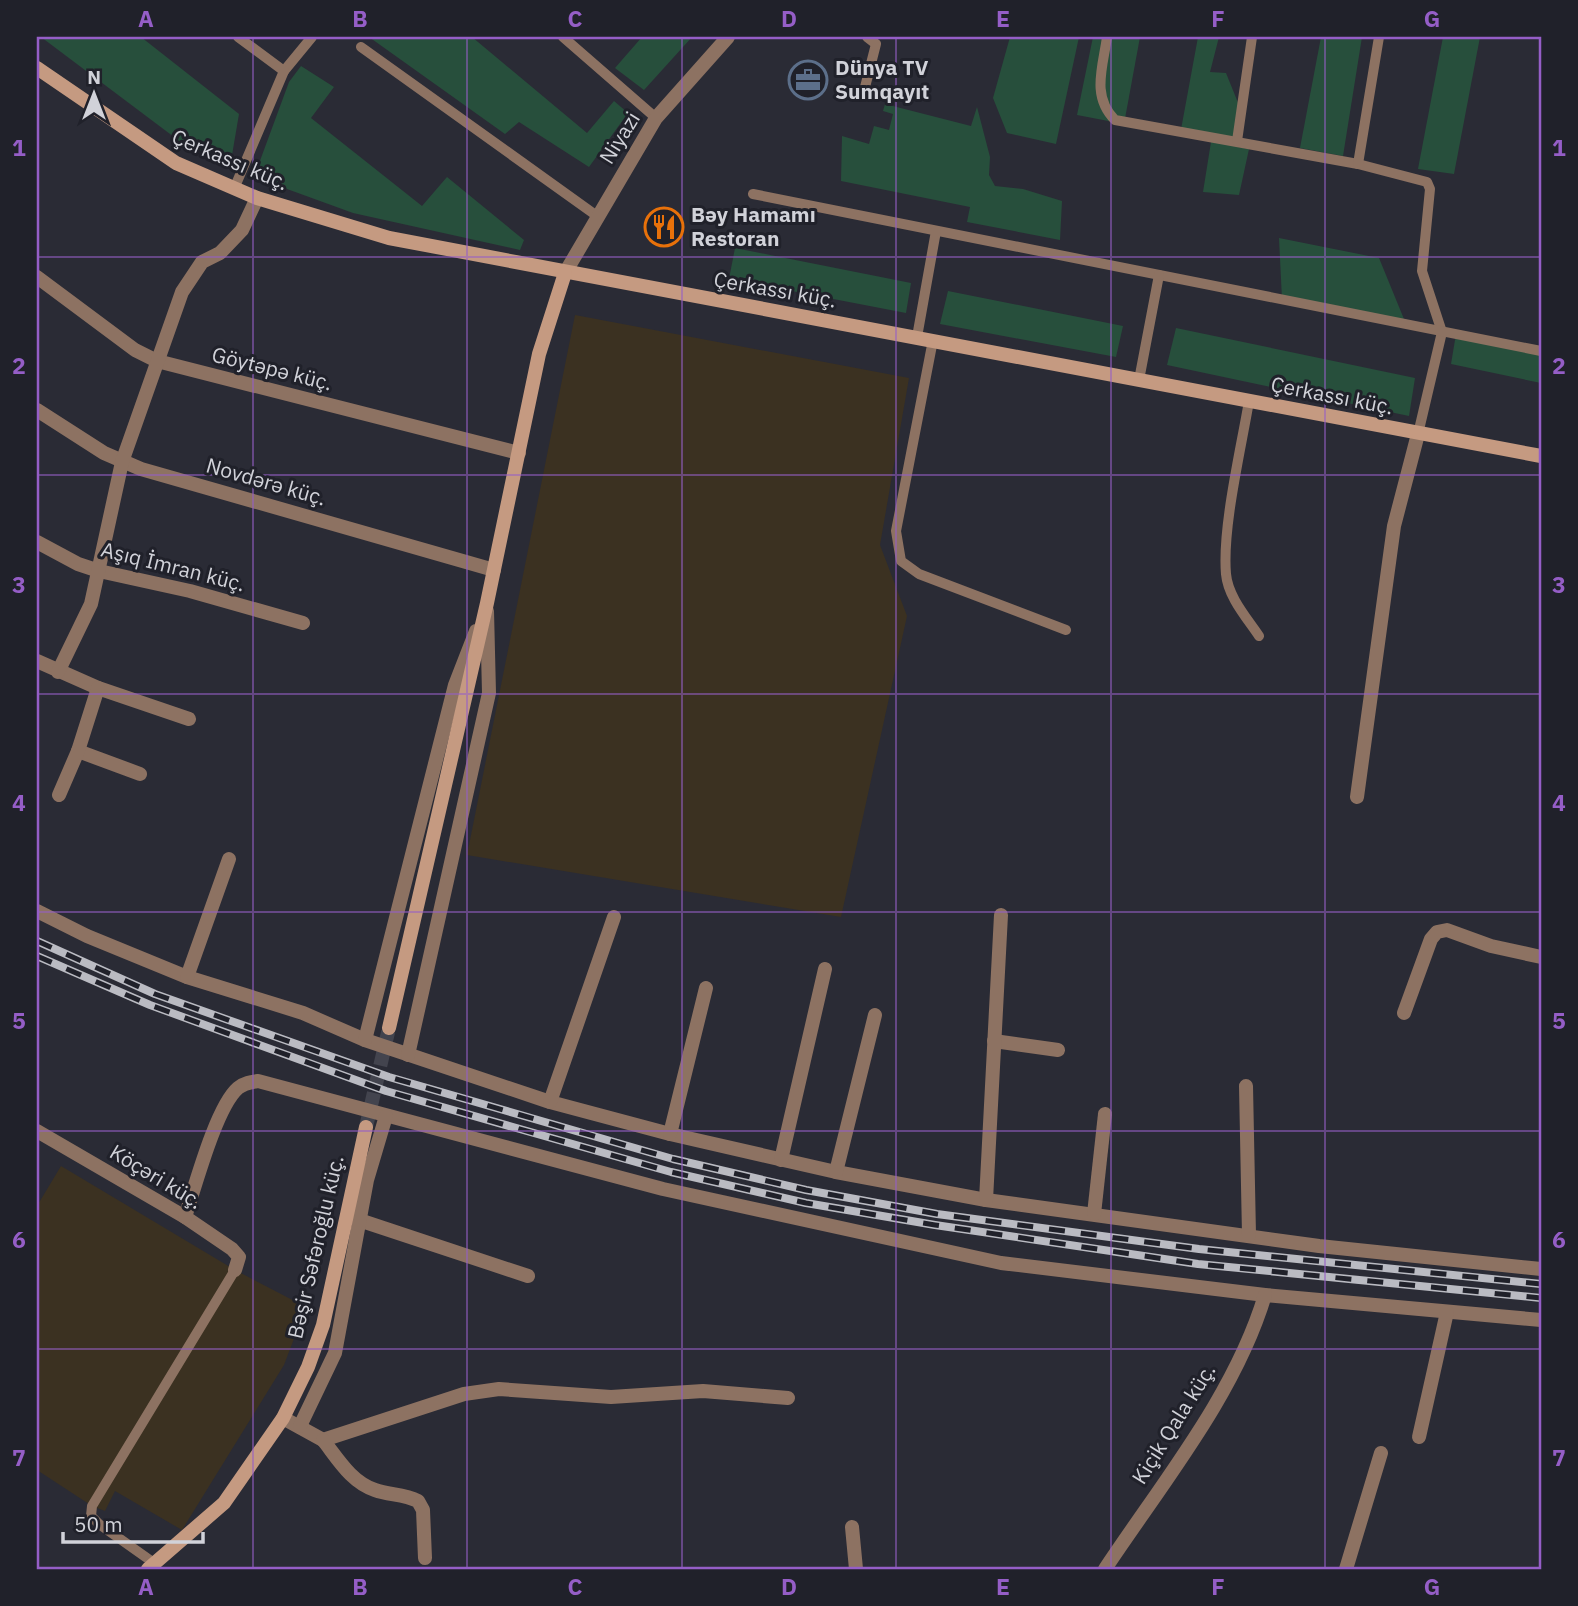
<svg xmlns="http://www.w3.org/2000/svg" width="1578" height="1606" font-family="'IBM Plex Sans',sans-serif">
  <rect width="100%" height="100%" fill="#2a2b35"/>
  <g fill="#3b3121">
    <path d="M575,315L909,378L880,545L907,616L841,917L467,855Z"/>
    <path d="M61,1166L235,1270L306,1307L284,1365L182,1530L115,1491L105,1511L92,1506L37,1470V1206Z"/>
  </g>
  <g fill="#274f3c">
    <path d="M41,37H141L239,114L231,161L186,146Z"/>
    <path d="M369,37H472L587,133L614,101L628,113L589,167L519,122L505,134Z"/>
    <path d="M642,37H692L644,90L615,68Z"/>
    <path d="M1010,37H1079L1056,144L1007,133L993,98Z"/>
    <path d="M1093,37H1140L1124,124L1077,115Z"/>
    <path d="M1198,37H1219L1210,72L1226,73L1243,115L1238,147L1249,149L1239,195L1203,192L1211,142L1180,135Z"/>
    <path d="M1321,37H1362L1343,156L1300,148Z"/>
    <path d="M1443,37H1480L1454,174L1418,169Z"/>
    <path d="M301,66L334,87L311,118L422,206L447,177L524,240L520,250L353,213L254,177L289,82Z"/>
    <path d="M885,104L971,126L977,107L990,157L989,175L995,186L1023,189L1062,201L1060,240L967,222L970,207L841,181L842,136L869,144L874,126L889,130L893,114L883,111Z"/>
    <path d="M1279,238L1379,258L1406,324L1282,299Z"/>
    <path d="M735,248L911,283L906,313L729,279Z"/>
    <path d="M948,291L1123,326L1116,357L940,324Z"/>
    <path d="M1176,328L1415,378L1409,416L1167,365Z"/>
    <path d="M1456,334L1541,351V383L1451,364Z"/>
  </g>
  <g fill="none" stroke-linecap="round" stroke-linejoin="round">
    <path stroke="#43444e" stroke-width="14" stroke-dasharray="14 7" stroke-linecap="butt" d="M366,1127L389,1028"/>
    <g stroke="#8d7262" stroke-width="10">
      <path d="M563,37L656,118"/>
      <path d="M1107,37C1103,67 1091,96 1115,120L1358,164L1427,182L1430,189L1422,271L1442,332L1418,434"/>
      <path d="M361,47L597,216"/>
      <path d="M284,71L312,37"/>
      <path d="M863,95L876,44L867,37"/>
      <path d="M1237,141L1252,37"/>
      <path d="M1358,164L1379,37"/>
      <path d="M234,189L284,71L238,37"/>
      <path d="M753,194L1541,351"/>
      <path d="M917,337L936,231"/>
      <path d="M933,340L896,531L901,561L919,574L1066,630"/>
      <path d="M1139,380L1159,275"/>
      <path d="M1249,401C1241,449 1222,528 1226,574C1228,597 1247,618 1259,636"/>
      <path d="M154,1563L99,1524L91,1516L92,1506L235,1270"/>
    </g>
    <g stroke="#8d7262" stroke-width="14">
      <path d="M565,273L656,118L728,37"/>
      <path d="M37,277L135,350L157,361L519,453"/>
      <path d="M37,410L104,453L141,469L494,570"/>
      <path d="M37,542L78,564L99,571L190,591L303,623"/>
      <path d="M37,661L98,688L189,719"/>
      <path d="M58,672L91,604L122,462L182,292L202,262L220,253L242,230L257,198"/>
      <path d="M78,751L140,774"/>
      <path d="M59,795L78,751L98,688"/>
      <path d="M1357,797L1394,526L1418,434"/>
      <path d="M37,911L87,936L187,977L303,1013L365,1040L550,1102L670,1134L836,1172L986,1200L1319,1246L1541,1269"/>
      <path d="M187,977L229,859"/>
      <path d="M1404,1013L1431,939L1437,932L1447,930L1491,946L1541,957"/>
      <path d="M365,1040L455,685L476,631"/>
      <path d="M994,1041L1058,1050"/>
      <path d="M408,1055L489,693L487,611"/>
      <path d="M1246,1086L1249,1235"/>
      <path d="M550,1102L614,917"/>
      <path d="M37,1131L185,1217L232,1249L239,1257L235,1270"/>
      <path d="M670,1134L706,988"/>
      <path d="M781,1160L825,969"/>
      <path d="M836,1172L875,1015"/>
      <path d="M986,1200L1001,915"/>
      <path d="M1094,1214L1105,1114"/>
      <path d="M185,1217C195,1187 216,1107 238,1088C244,1083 251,1082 258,1081L663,1189L1001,1263L1265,1295L1541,1320"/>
      <path d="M359,1220L528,1276"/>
      <path d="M283,1418L323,1440L464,1394L499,1389L611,1397L703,1391L788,1398"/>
      <path d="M300,1426L335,1353L367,1180L386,1116"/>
      <path d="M1419,1437L1447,1312"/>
      <path d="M323,1440C338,1459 351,1482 375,1490C389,1495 404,1494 418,1501L423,1510L425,1558"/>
      <path d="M852,1527L856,1569"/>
      <path d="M1105,1569C1162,1483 1235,1395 1265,1295"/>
      <path d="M1346,1569L1381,1453"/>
    </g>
    <g stroke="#c59a81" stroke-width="14">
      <path d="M37,68L176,163L257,198L389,238L1541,456"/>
      <path d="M389,1028L487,603L539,354L565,273"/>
      <path d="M148,1569L224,1503L283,1418L308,1367L323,1325L366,1127"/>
    </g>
    <defs>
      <g id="rail">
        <path d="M37,941L155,994L389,1077L673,1159L806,1190L937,1214L1199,1249L1541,1284"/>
        <path d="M37,956L150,1005L386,1091L671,1172L806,1203L935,1225L1198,1264L1541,1298"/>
      </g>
    </defs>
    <use href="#rail" stroke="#babbc2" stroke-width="8"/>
    <use href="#rail" stroke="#20212a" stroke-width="5" stroke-dasharray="16" stroke-linecap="butt"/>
  </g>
  <path fill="none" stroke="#955ec7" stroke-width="2" stroke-opacity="0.55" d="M253,37V1569M467,37V1569M682,37V1569M896,37V1569M1111,37V1569M1325,37V1569M37,257H1541M37,475H1541M37,694H1541M37,912H1541M37,1131H1541M37,1349H1541"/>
  <defs>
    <symbol id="office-ring" viewBox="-11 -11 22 22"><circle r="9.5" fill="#20212a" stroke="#5c6f8a" stroke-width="1.5"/><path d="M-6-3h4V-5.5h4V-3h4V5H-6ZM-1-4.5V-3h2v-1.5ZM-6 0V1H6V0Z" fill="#5c6f8a"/></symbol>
    <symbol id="restaurant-ring" viewBox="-11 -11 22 22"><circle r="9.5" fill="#20212a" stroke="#e8710a" stroke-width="1.5"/><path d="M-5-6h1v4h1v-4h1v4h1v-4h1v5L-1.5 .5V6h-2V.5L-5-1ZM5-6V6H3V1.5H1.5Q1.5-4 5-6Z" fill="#e8710a"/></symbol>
  </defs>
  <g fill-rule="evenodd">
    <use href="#office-ring" x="786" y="58" width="44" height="44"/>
    <use href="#restaurant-ring" x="642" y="205" width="44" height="44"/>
  </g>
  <g text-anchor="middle" stroke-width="6" stroke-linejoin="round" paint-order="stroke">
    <g font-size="21" font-weight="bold" fill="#d1d2d9" stroke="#20212a" text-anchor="start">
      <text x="835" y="75">Dünya TV<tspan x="835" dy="24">Sumqayıt</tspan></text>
      <text x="691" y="222">Bәy Hamamı<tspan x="691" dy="24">Restoran</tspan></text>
    </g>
    <g font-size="21" fill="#d1d2d9" stroke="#20212a">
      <text transform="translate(620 138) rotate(-58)" y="7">Niyazi</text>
      <text transform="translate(230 160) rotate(23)" y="7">Çerkassı küç.</text>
      <text transform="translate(775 290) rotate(10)" y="7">Çerkassı küç.</text>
      <text transform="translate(272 369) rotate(14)" y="7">Göytəpə küç.</text>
      <text transform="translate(1332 396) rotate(11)" y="7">Çerkassı küç.</text>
      <text transform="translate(266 482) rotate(16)" y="7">Novdərə küç.</text>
      <text transform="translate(173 567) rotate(14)" y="7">Aşıq İmran küç.</text>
      <text transform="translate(156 1177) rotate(31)" y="7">Köçəri küç.</text>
      <text transform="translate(316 1247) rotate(-77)" y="7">Bəşir Səfəroğlu küç.</text>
      <text transform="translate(1174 1424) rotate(-58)" y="7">Kiçik Qala küç.</text>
    </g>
  </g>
  <rect width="1578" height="1606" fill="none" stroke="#20212a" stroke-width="77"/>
  <g transform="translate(94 94)" stroke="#20212a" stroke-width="5" paint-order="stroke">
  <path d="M0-5L12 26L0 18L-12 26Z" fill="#d1d2d9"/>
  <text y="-10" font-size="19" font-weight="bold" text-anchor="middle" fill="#d1d2d9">N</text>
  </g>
  <path d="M63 1532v10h140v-10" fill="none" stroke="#d1d2d9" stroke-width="3.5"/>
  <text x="74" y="1532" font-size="21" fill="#d1d2d9" stroke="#20212a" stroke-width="5" paint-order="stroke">50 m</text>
  <rect x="38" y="38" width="1502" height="1530" fill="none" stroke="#955ec7" stroke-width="2.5"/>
  <g font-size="23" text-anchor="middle" font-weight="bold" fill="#955ec7">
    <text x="146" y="27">A</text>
    <text x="360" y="27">B</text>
    <text x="575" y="27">C</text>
    <text x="789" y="27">D</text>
    <text x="1003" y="27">E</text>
    <text x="1218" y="27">F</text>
    <text x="1432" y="27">G</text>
    <text x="19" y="156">1</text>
    <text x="1559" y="156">1</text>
    <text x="19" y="374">2</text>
    <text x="1559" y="374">2</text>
    <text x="19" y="593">3</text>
    <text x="1559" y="593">3</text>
    <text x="19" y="811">4</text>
    <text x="1559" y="811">4</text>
    <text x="19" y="1029">5</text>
    <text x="1559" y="1029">5</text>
    <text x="19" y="1248">6</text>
    <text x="1559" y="1248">6</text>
    <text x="19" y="1466">7</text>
    <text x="1559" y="1466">7</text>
    <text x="146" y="1595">A</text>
    <text x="360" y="1595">B</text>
    <text x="575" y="1595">C</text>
    <text x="789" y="1595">D</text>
    <text x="1003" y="1595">E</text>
    <text x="1218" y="1595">F</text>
    <text x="1432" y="1595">G</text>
  </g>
</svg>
